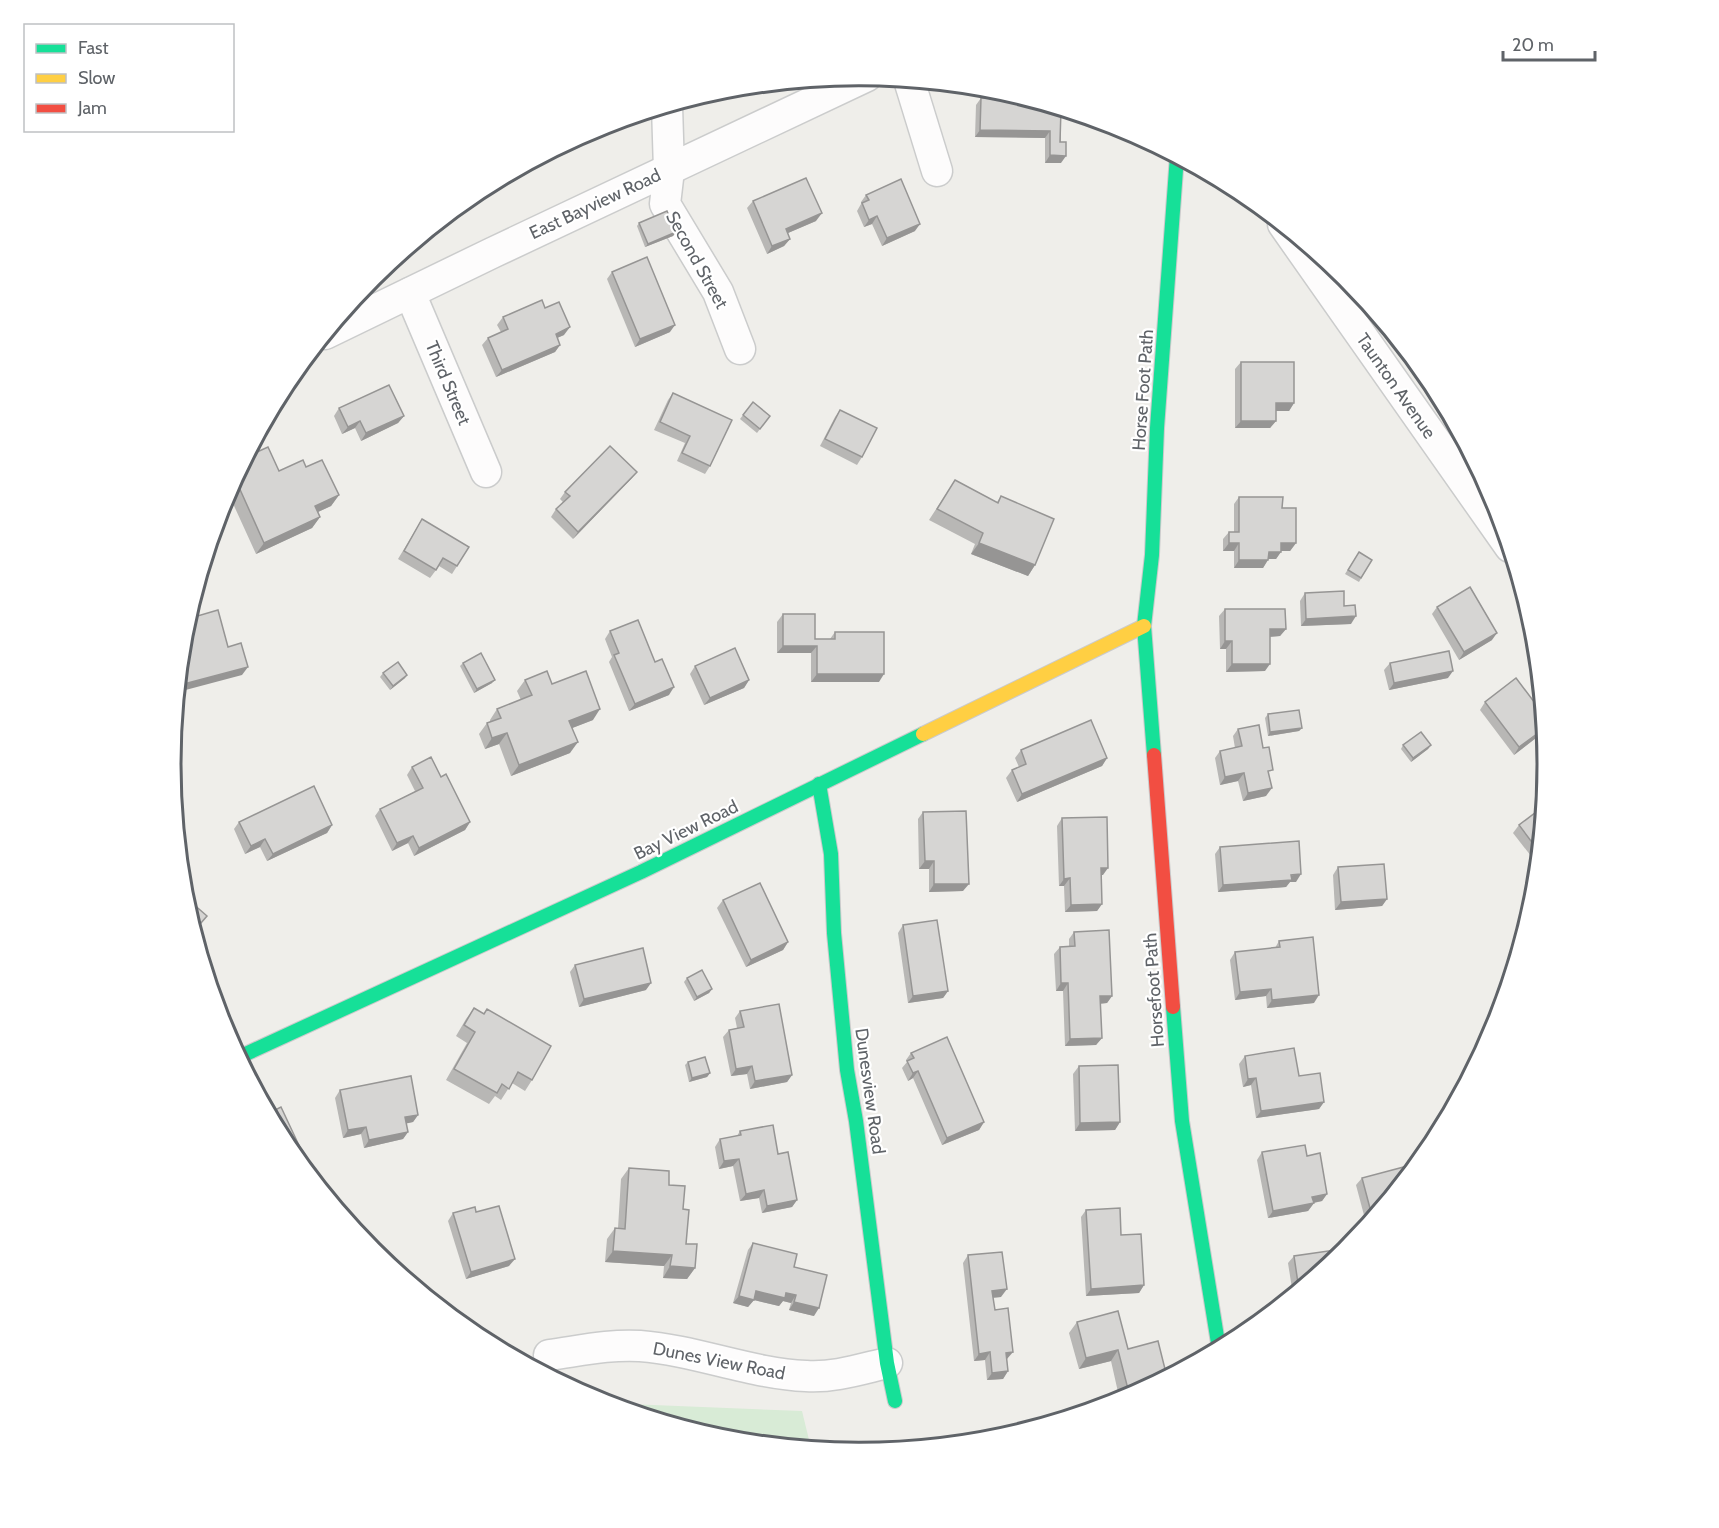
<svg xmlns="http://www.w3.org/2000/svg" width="1719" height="1528" font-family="Cabin,sans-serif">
  <rect width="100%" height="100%" fill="#efeeea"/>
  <path fill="#d8ebd6" d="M604,1403L802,1411L811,1448L725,1440Z"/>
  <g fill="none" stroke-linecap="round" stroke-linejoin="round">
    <defs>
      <g id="street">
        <path d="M909,80L937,171"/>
        <path d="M667,106L669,170L665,204L718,292L740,349"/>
        <path d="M1283,224L1510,547"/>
        <path d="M410,293L486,472"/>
        <path d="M325,334L492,253L867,76"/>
        <path d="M549,1355C579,1351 610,1344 640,1346C695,1350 752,1374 806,1376C833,1378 861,1369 887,1363"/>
      </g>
      <g id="fast">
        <path d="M1154,755L1144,626L1152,555L1157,428L1177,156"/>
        <path d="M819,784L831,854L834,933L847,1070L856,1121L887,1363L895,1401"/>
        <path d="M1173,1007L1182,1121L1219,1349"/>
        <path d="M239,1057L641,872L923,734"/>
      </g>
      <path id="slow" d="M923,734L1144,626"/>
      <path id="jam" d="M1154,755L1173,1007"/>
    </defs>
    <use href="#street" stroke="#cbcccc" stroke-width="33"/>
    <use href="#fast" stroke="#cacacb" stroke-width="16"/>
    <use href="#slow" stroke="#cacacb" stroke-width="16"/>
    <use href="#jam" stroke="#cacacb" stroke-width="16"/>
    <use href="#street" stroke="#fdfcfc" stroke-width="30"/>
    <use href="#fast" stroke="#16e098" stroke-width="14"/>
    <use href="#slow" stroke="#ffcf43" stroke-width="14"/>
    <use href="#jam" stroke="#f24e42" stroke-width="14"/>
  </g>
  <g fill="#b8b7b5">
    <path d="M1005,92L1061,109V163H1045V138L975,137L976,105L981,98H1001Z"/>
    <path d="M866,195L915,231L882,246L872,224L864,227L857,211L861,204V202Z"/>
    <path d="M753,201L816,221L788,233L790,239L784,246L767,254L747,208Z"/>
    <path d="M639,223L676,232L673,236L645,247L637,226Z"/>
    <path d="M612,272L670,332L635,347L607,279Z"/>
    <path d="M545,308L564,335L557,338L560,345L555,352L496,377L482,345L488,338L501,332L497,325L503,317Z"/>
    <path d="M1241,362L1294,403L1289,411H1276V421L1270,428H1235V369Z"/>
    <path d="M673,393L710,466L705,474L677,461L685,443L654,430L668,400Z"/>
    <path d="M753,402L770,416L757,433L740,419Z"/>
    <path d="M339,408L404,416L398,423L361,441L355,428L342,434L334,416Z"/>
    <path d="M840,410L862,457L857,465L820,446L835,417Z"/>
    <path d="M246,457L279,471L306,467L339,495L331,506L318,512L320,517L312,528L256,554L230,497L232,493L230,488Z"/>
    <path d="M637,472L631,479L573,539L551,517L556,509L563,502L560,499L565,492Z"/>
    <path d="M955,480L997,502L1001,496L1035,565L1028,576L971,554L975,544L929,520Z"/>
    <path d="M1239,497L1282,508L1296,543L1290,551H1281L1276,559H1268L1263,568H1234V551H1223V539L1229,532H1234V504Z"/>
    <path d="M422,519L457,566L452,574L439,566L430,578L398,559Z"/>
    <path d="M1359,552L1372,560L1359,582L1345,574Z"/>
    <path d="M1305,593L1344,606L1351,624L1301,626L1300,601Z"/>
    <path d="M1437,607L1492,640L1459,660L1432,614Z"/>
    <path d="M1225,609L1286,629L1280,636L1270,637L1265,671L1226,672V649H1220L1219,616Z"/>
    <path d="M783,614L815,639H830L835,632L879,682H811V653H777V622Z"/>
    <path d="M610,631L669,695L629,711L609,662L612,657L605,639Z"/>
    <path d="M463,663L492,683L474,693L460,666Z"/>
    <path d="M1390,663L1448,678L1389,690L1384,670Z"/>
    <path d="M695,666L749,680L744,688L704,705L690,674Z"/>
    <path d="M383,673L405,678L390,690L380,677Z"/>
    <path d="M525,680L552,684L593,720L572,728L570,753L511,776L499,744L485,749L479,734L487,723L490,722V720L497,709L521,700L517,691Z"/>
    <path d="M1485,702L1545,731L1514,755L1480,710Z"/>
    <path d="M1268,714L1302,728L1299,731L1268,736L1265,718Z"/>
    <path d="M1238,729L1269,776L1266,796L1243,801L1238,781L1220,785L1215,758L1220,751L1235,748L1233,736Z"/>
    <path d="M1403,745H1431L1428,749L1411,762L1401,749Z"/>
    <path d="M1021,750L1107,758L1102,766L1017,802L1006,778L1012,770L1019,767L1015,758Z"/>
    <path d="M412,767L441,777L470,822L465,830L414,856L408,843L392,851L375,816L380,809L415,791L407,775Z"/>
    <path d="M1544,806L1539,865H1538L1513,833L1519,825Z"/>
    <path d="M923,812L963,891L929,892V869H919L918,819Z"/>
    <path d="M1062,818L1103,875H1102V904L1097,911L1065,912L1064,886H1059L1057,826Z"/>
    <path d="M239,822L332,825L327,833L267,861L260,847L245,854L234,829Z"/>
    <path d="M1220,847L1296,882H1290L1286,887L1218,892L1215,854Z"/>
    <path d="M1338,867L1387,899L1382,906L1335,910L1333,875Z"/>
    <path d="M723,900L788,942L783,950L746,967L717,908Z"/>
    <path d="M903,925L948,991L943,998L908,1003L898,933Z"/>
    <path d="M1074,932L1112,996L1107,1003L1100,1004L1102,1038L1096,1045L1065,1046L1063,991H1056L1054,954L1060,947L1069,946V939Z"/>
    <path d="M1279,941L1314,1003L1267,1008L1266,996L1235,1000L1230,960L1235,952L1275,948Z"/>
    <path d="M575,965L646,990L579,1007L570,972Z"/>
    <path d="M687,978L712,989L709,993L694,1001L684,982Z"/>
    <path d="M474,1008L484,1014L487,1009L532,1080L525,1091L512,1083L501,1100L495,1096L489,1104L446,1080L467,1043L456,1036L466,1019Z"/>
    <path d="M740,1011L792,1075L787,1082L750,1089L747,1074L731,1076L723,1037L729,1030L737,1028L735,1018Z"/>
    <path d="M911,1053L984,1122L979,1130L942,1145L913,1078L908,1081L902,1068L907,1062L906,1060Z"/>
    <path d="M1245,1056L1299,1076L1324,1102L1319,1109L1256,1118L1251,1085L1243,1087L1239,1064Z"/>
    <path d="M688,1062L710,1073L707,1077L689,1082L685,1065Z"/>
    <path d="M1079,1066L1120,1122L1115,1130L1075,1131L1073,1074Z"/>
    <path d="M340,1090L418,1115L413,1122L406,1123L408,1132L403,1139L364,1148L361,1134L343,1138L335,1098Z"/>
    <path d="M740,1131L778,1154L797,1200L792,1207L762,1213L759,1198L740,1201L733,1166L719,1169L715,1147L720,1139L737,1136Z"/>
    <path d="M1262,1152L1307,1156L1327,1194L1322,1201L1314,1203L1308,1211L1268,1218L1257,1160Z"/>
    <path d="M1415,1164L1365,1219L1356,1185L1362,1178Z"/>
    <path d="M629,1168L669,1185L683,1209L686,1244L695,1268L687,1279L663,1278L664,1266L605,1262L607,1239L615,1228H618L621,1179Z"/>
    <path d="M1086,1210L1121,1235L1144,1285L1139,1293L1086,1296L1081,1217Z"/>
    <path d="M476,1212L509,1266L466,1279L448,1221L453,1213Z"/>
    <path d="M753,1243L794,1267L814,1316L789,1310L791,1303L783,1301L779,1306L754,1300L748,1307L733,1303L748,1250Z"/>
    <path d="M968,1255L1001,1297L993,1298L995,1310L1007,1359L1008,1371L1003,1379L987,1380L985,1360L974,1361L963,1263Z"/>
    <path d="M1294,1256L1337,1259L1293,1295L1288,1263Z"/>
    <path d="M1077,1322L1128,1349L1167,1377L1120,1401L1111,1361L1079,1369L1069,1333Z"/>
  </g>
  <g fill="#969594">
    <path d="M980,130L1050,131L1045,138L975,137Z"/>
    <path d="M1050,155L1066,156L1061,163H1045Z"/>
    <path d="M822,213L816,221L781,236L786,229Z"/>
    <path d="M877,216L872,224L864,227L869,220Z"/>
    <path d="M920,224L915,231L882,246L887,238Z"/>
    <path d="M676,232L673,236L645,247L648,244Z"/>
    <path d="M790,239L784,246L767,254L772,246Z"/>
    <path d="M675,325L670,332L635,347L640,339Z"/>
    <path d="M570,327L564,335L550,341L556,334Z"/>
    <path d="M560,345L555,352L496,377L502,370Z"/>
    <path d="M1276,403H1294L1289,411H1270Z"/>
    <path d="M404,416L398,423L361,441L366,433Z"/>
    <path d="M360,421L355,428L342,434L348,427Z"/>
    <path d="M1241,421H1276L1270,428H1235Z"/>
    <path d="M637,472L631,479L573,539L578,532Z"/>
    <path d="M339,495L331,506L307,517L315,506Z"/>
    <path d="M320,517L312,528L256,554L264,543Z"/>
    <path d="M979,543L1035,565L1028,576L971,554Z"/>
    <path d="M1229,543H1239L1234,551H1223Z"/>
    <path d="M1281,543H1296L1290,551H1276Z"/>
    <path d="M1269,552H1281L1276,559H1263Z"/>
    <path d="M1239,560H1268L1263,568H1234Z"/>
    <path d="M1356,616L1351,624L1301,626L1306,619Z"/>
    <path d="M1270,629H1286L1280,636L1265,637Z"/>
    <path d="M1497,633L1492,640L1459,660L1464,652Z"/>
    <path d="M1225,641H1232L1226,649H1220Z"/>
    <path d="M783,646H817L811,653H777Z"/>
    <path d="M1232,664H1270L1265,671L1226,672Z"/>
    <path d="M248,667L242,675L178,692V688L180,685Z"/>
    <path d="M1453,671L1448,678L1389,690L1394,683Z"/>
    <path d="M817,674H884L879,682H811Z"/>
    <path d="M407,675L405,678L390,690L393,686Z"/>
    <path d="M495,680L492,683L474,693L477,689Z"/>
    <path d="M749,680L744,688L704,705L710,698Z"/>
    <path d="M674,687L669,695L629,711L635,704Z"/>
    <path d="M600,709L593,720L562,732L569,721Z"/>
    <path d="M1302,728L1299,731L1268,736L1270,732Z"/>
    <path d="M1545,728V731L1514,755L1519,747Z"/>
    <path d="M507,733L499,744L485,749L492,738Z"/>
    <path d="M578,742L570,753L511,776L519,765Z"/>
    <path d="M1431,745L1428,749L1411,762L1413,758Z"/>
    <path d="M1107,758L1102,766L1017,802L1022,794Z"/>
    <path d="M1244,773L1238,781L1220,785L1225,777Z"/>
    <path d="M1272,788L1266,796L1243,801L1248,793Z"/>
    <path d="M470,822L465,830L414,856L419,848Z"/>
    <path d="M332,825L327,833L267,861L273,854Z"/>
    <path d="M413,836L408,843L392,851L397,843Z"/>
    <path d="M265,839L260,847L245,854L251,846Z"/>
    <path d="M925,861H934L929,869H919Z"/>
    <path d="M1101,868H1108L1103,875H1096Z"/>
    <path d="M1301,874L1296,882H1290L1286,887L1218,892L1223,885Z"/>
    <path d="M1070,878L1064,886H1059L1064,879Z"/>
    <path d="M934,884H969L963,891L929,892Z"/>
    <path d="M1387,899L1382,906L1335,910L1341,902Z"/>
    <path d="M1102,904L1097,911L1065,912L1071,905Z"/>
    <path d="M788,942L783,950L746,967L751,960Z"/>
    <path d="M651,983L646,990L579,1007L584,999Z"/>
    <path d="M1061,983H1068L1063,991H1056Z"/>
    <path d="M712,989L709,993L694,1001L697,997Z"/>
    <path d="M1271,989L1266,996L1235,1000L1240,992Z"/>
    <path d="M948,991L943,998L908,1003L913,996Z"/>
    <path d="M1319,995L1314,1003L1267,1008L1272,1000Z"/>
    <path d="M1100,996H1112L1107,1003L1094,1004Z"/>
    <path d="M1102,1038L1096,1045L1065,1046L1070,1039Z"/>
    <path d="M752,1066L747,1074L731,1076L736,1069Z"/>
    <path d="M918,1071L913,1078L908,1081L913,1073Z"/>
    <path d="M710,1073L707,1077L689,1082L692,1078Z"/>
    <path d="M792,1075L787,1082L750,1089L755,1081Z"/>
    <path d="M1256,1078L1251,1085L1243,1087L1248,1079Z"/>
    <path d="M1324,1102L1319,1109L1256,1118L1261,1111Z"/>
    <path d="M418,1115L413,1122L400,1125L405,1117Z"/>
    <path d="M984,1122L979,1130L942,1145L947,1138Z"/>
    <path d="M1120,1122L1115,1130L1075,1131L1080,1123Z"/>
    <path d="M366,1127L361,1134L343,1138L348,1130Z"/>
    <path d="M408,1132L403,1139L364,1148L369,1140Z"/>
    <path d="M739,1159L733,1166L719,1169L724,1161Z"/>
    <path d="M764,1190L759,1198L740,1201L746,1194Z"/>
    <path d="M1327,1194L1322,1201L1307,1204L1312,1197Z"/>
    <path d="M797,1200L792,1207L762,1213L767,1206Z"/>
    <path d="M1314,1203L1308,1211L1268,1218L1273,1211Z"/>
    <path d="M1382,1209L1375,1216L1365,1219L1371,1212Z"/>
    <path d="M613,1251L672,1255L664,1266L605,1262Z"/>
    <path d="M515,1259L509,1266L466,1279L471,1272Z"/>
    <path d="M670,1266L695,1268L687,1279L663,1278Z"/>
    <path d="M1144,1285L1139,1293L1086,1296L1091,1289Z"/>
    <path d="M1007,1289L1001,1297L987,1298L992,1291Z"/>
    <path d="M756,1291L786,1293L796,1295L791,1303L783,1301L779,1306L754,1300L748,1307L733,1303L739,1296Z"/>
    <path d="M794,1302L819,1308L814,1316L789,1310Z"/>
    <path d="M1118,1350L1111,1361L1079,1369L1086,1358Z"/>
    <path d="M990,1352L985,1360L974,1361L979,1354Z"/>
    <path d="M1013,1352L1007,1359L1001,1360L1006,1353Z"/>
    <path d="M1008,1371L1003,1379L987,1380L992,1373Z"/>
  </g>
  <g fill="#d6d5d3" stroke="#969594" stroke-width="1.5">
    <path d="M1005,92H1008L1061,109L1060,142H1066V156L1050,155V131L980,130L981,98H1005Z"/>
    <path d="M806,178L822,213L786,229L790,239L772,246L753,201Z"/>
    <path d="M901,179L920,224L887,238L877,216L869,220L862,203L869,200L866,195Z"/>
    <path d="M667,211L676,232L648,244L639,223Z"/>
    <path d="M647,257L675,325L640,339L612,272Z"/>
    <path d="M542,300L545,308L559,302L570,327L556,334L560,345L502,370L488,338L508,329L503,317Z"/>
    <path d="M1241,362H1294V403H1276V421H1241Z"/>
    <path d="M389,385L404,416L366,433L360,421L348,427L339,408Z"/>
    <path d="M673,393L732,420L710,466L682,453L690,436L660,422Z"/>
    <path d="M753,402L770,416L760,429L743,415Z"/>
    <path d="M840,410L877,428L862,457L825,439Z"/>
    <path d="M610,446L637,472L578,532L556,509L570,496L565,492Z"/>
    <path d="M268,447L279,471L303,460L306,467L322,460L339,495L315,506L320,517L264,543L238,485L241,484L237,475L246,457Z"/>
    <path d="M955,480L998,503L1001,496L1054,519L1035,565L979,543L983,533L937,509Z"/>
    <path d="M1239,497H1283L1282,508H1296V543H1281V552H1269L1268,560H1239V543H1229V532H1239Z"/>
    <path d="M422,519L469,547L457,566L443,558L436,570L404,551Z"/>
    <path d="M1359,552L1372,560L1361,578L1348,570Z"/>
    <path d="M1470,587L1497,633L1464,652L1437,607Z"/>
    <path d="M1344,591V606L1355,605L1356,616L1306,619L1305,593Z"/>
    <path d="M1225,609H1285L1286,629H1270V664H1232V641H1225Z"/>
    <path d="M218,610L228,647L241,643L248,667L180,685L179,679L184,629L187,619Z"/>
    <path d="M783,614H815V639H835V632H884V674H817V646H783Z"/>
    <path d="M638,620L655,662L662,659L674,687L635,704L614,655L619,653L610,631Z"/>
    <path d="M735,648L749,680L710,698L695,666Z"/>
    <path d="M1449,651L1453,671L1394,683L1390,663Z"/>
    <path d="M481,653L495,680L477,689L463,663Z"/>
    <path d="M398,662L407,675L393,686L383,673Z"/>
    <path d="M547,671L552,684L586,671L600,709L569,721L578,742L519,765L507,733L492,738L487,723L501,718L497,709L532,695L525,680Z"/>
    <path d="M1516,678L1544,715L1545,728L1519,747L1485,702Z"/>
    <path d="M1299,710L1302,728L1270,732L1268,714Z"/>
    <path d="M1091,720L1107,758L1022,794L1012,770L1026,764L1021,750Z"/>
    <path d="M1259,725L1263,748L1269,747L1273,770L1268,771L1272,788L1248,793L1244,773L1225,777L1220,751L1242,746L1238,729Z"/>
    <path d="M1421,732L1431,745L1413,758L1403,745Z"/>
    <path d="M431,757L441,777L446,774L470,822L419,848L413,836L397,843L380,809L423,788L412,767Z"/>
    <path d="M314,786L332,825L273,854L265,839L251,846L239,822Z"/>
    <path d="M1544,806L1540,853L1519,825Z"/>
    <path d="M966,811L969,884H934V861H925L923,812Z"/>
    <path d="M1107,817L1108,868H1101L1102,904L1071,905L1070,878L1064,879L1062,818Z"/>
    <path d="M1299,841L1301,874L1291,875L1292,880L1223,885L1220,847Z"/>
    <path d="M1384,864L1387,899L1341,902L1338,867Z"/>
    <path d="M760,883L788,942L751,960L723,900Z"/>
    <path d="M183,895L207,916L194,931L184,898Z"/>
    <path d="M937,920L948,991L913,996L903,925Z"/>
    <path d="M1109,930L1112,996H1100L1102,1038L1070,1039L1068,983H1061L1060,947L1075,946L1074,932Z"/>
    <path d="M1313,937L1319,995L1272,1000L1271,989L1240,992L1235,952L1280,947L1279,941Z"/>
    <path d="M643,948L651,983L584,999L575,965Z"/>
    <path d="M702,970L712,989L697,997L687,978Z"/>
    <path d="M779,1004L792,1075L755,1081L752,1066L736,1069L729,1030L744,1027L740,1011Z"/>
    <path d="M474,1008L484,1014L487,1009L551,1046L532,1080L518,1072L509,1089L502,1084L497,1093L454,1069L475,1032L464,1025Z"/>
    <path d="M947,1037L984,1122L947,1138L918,1071L913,1073L907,1061L914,1058L911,1053Z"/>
    <path d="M1294,1048L1299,1076L1320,1073L1324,1102L1261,1111L1256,1078L1248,1079L1245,1056Z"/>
    <path d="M705,1057L710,1073L692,1078L688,1062Z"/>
    <path d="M1118,1065L1120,1122L1080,1123L1079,1066Z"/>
    <path d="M411,1076L418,1115L405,1117L408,1132L369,1140L366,1127L348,1130L340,1090Z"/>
    <path d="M281,1107L318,1186L286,1146L269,1113Z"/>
    <path d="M773,1125L778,1154L788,1152L797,1200L767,1206L764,1190L746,1194L739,1159L724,1161L720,1139L741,1135L740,1131Z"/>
    <path d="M1305,1145L1307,1156L1320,1153L1327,1194L1312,1197L1314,1203L1273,1211L1262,1152Z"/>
    <path d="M1415,1164L1416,1167L1382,1209L1371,1212L1362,1178Z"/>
    <path d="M629,1168L669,1171V1185L685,1186L683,1209L689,1210L686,1244H697L695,1268L670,1266L672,1255L613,1251L615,1228L625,1229Z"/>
    <path d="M499,1206L515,1259L471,1272L453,1213L475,1207L476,1212Z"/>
    <path d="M1120,1208L1121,1235L1141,1234L1144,1285L1091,1289L1086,1210Z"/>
    <path d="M753,1243L797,1254L794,1267L827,1275L819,1308L794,1302L796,1295L786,1293L785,1298L756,1291L754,1300L739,1296Z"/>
    <path d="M1335,1250L1337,1259L1299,1290L1294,1256Z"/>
    <path d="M1002,1252L1007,1289L992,1291L995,1310L1008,1308L1013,1352L1006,1353L1008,1371L992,1373L990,1352L979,1354L968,1255Z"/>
    <path d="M1118,1311L1128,1349L1158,1341L1167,1377L1130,1397L1118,1350L1086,1358L1077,1322Z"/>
  </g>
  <g text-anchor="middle" stroke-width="4.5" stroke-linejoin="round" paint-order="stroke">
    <g font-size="18" fill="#5f6368" stroke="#fff">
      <text transform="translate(595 204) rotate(-25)" y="6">East Bayview Road</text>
      <text transform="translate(697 260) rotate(61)" y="6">Second Street</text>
      <text transform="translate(448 383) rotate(67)" y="6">Third Street</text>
      <text transform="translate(1396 386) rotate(55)" y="6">Taunton Avenue</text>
      <text transform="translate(1143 390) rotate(-86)" y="6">Horse Foot Path</text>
      <text transform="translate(686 830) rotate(-26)" y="6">Bay View Road</text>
      <text transform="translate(1154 990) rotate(-94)" y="6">Horsefoot Path</text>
      <text transform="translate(870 1091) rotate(82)" y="6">Dunesview Road</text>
      <text transform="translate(719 1361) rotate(11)" y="6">Dunes View Road</text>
    </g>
  </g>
  <path d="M0 0H1719V1528H0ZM181 764a678 678 0 1 1 1356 0a678 678 0 1 1-1356 0Z" fill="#fff" fill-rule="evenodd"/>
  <path fill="none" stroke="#5f6368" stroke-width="3" d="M181 764a678 678 0 1 1 1356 0a678 678 0 1 1-1356 0Z"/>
  <rect x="24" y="24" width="210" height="108" fill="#ffffff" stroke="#bfc1c3" stroke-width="1.5"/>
  <rect x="36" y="44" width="30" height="9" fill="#16e098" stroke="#bfc1c3" stroke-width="1.5"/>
  <text x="78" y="54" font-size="18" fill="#5f6368">Fast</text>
  <rect x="36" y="74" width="30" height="9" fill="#ffcf43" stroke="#bfc1c3" stroke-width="1.5"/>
  <text x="78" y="84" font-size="18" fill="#5f6368">Slow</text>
  <rect x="36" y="104" width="30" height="9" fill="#f24e42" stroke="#bfc1c3" stroke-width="1.5"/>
  <text x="78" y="114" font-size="18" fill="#5f6368">Jam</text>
  <path d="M1503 51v9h92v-9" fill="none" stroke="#5f6368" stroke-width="3"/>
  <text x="1512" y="51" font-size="18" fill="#5f6368" stroke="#ffffff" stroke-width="4.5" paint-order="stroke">20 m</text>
</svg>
